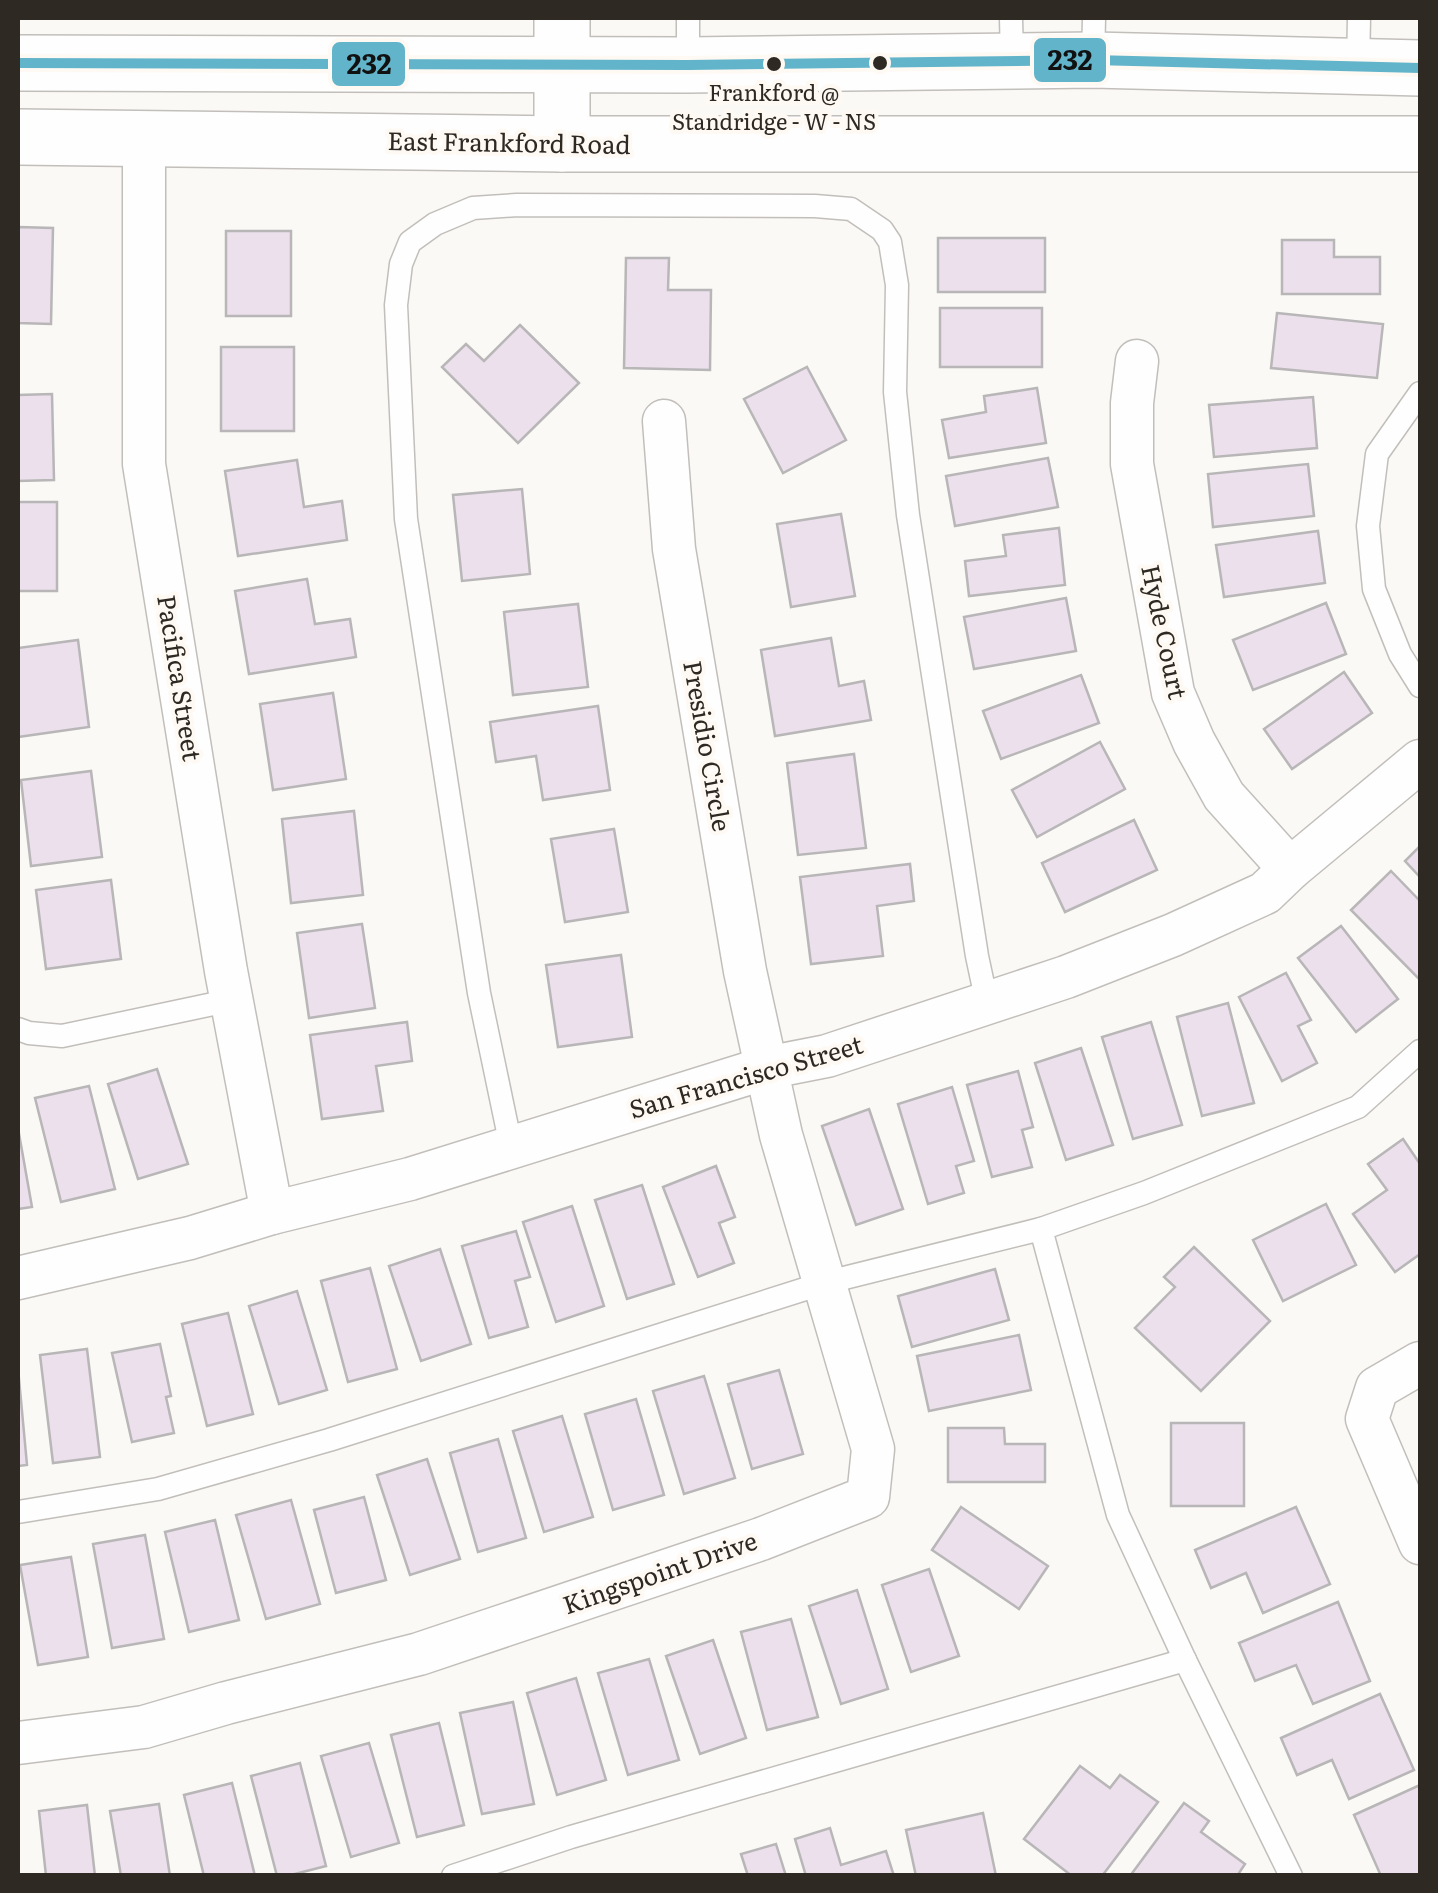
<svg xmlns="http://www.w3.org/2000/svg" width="1438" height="1893" font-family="Literata,serif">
  <rect width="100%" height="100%" fill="#fbf9f6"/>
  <g fill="#ebe0ec" stroke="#b8b6b7" stroke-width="2.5">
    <path d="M18,227L53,228L51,324L18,323Z"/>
    <rect x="226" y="231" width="65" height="85"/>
    <rect x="938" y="238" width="107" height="54"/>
    <path d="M1282,240H1334V257H1380V294H1282Z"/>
    <path d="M626,258H669L668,290H711L710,370L624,368Z"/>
    <rect x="940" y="308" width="102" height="59"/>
    <path d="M1277,313L1383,324L1377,378L1271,368Z"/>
    <path d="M520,325L579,383L518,443L442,367L466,344L484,361Z"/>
    <rect x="221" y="347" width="73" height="84"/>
    <path d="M807,367L846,440L783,473L744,399Z"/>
    <path d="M1037,388L1046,443L949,458L942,420L986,412L984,396Z"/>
    <path d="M52,394L54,480L18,481V395Z"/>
    <path d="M1313,397L1317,448L1214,457L1209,405Z"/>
    <path d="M1048,458L1058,507L955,526L946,476Z"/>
    <path d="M297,460L304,507L342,501L347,540L238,556L225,471Z"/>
    <path d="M1308,464L1314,516L1213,527L1208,474Z"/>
    <path d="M522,489L530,574L462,581L453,495Z"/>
    <rect x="18" y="502" width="39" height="89"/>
    <path d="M841,514L855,596L791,607L777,524Z"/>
    <path d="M1059,528L1065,585L969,596L965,561L1006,556L1003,535Z"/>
    <path d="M1318,531L1325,583L1224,597L1216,545Z"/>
    <path d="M307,579L315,624L350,619L356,657L249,674L235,591Z"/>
    <path d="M1066,598L1076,651L974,669L964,617Z"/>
    <path d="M1326,603L1346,654L1253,690L1233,640Z"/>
    <path d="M578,604L588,687L513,695L504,612Z"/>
    <path d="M831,638L839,686L864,681L871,720L775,736L761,650Z"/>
    <path d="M78,640L89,727L18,737V648Z"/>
    <path d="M1344,672L1372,713L1292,769L1264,729Z"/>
    <path d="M1081,675L1099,723L1001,759L983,711Z"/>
    <path d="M333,693L346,779L273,790L260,704Z"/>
    <path d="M598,706L610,790L543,800L536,756L496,762L490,722Z"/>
    <path d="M1100,742L1125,789L1037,837L1012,790Z"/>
    <path d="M854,754L866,848L798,855L787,763Z"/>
    <path d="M91,771L102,857L31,866L21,780Z"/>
    <path d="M354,811L363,895L291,903L282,819Z"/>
    <path d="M1134,820L1157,870L1065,912L1042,863Z"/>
    <path d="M614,829L628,912L565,922L551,839Z"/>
    <path d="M1420,846V877L1405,861Z"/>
    <path d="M910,864L914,901L877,906L883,956L811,964L800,877Z"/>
    <path d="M1391,871L1420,901V980L1351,910Z"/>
    <path d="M111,880L121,959L46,969L36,890Z"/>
    <path d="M362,924L375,1008L309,1018L297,933Z"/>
    <path d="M1341,926L1398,999L1356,1032L1298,958Z"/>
    <path d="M621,955L632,1037L558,1047L546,965Z"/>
    <path d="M1286,973L1311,1020L1298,1026L1317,1063L1282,1081L1239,997Z"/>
    <path d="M1228,1003L1254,1103L1202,1116L1177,1017Z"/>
    <path d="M407,1022L412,1061L376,1066L383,1111L322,1119L310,1035Z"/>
    <path d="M1151,1022L1182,1125L1133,1139L1102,1037Z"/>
    <path d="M1081,1048L1113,1145L1066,1160L1035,1063Z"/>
    <path d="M157,1069L188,1164L138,1179L108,1084Z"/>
    <path d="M1018,1071L1033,1127L1022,1130L1032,1167L992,1177L967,1085Z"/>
    <path d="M89,1086L115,1189L61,1202L35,1098Z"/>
    <path d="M952,1087L974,1161L956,1166L964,1193L928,1204L898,1104Z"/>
    <path d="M869,1109L903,1209L856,1225L822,1126Z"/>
    <path d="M18,1128L32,1207L18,1209Z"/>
    <path d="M1403,1139L1420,1164V1254L1395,1272L1353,1214L1387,1190L1368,1164Z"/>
    <path d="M716,1166L735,1217L719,1223L734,1263L698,1277L663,1187Z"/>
    <path d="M642,1185L674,1284L627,1299L595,1200Z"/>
    <path d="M1326,1204L1356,1265L1283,1301L1253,1240Z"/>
    <path d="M572,1206L604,1306L556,1322L523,1222Z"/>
    <path d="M516,1231L530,1277L515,1281L528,1327L489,1338L462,1246Z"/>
    <path d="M1194,1247L1270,1321L1201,1391L1135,1328L1175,1287L1164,1277Z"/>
    <path d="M440,1249L471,1344L421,1361L389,1266Z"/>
    <path d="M370,1268L397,1369L348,1382L321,1281Z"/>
    <path d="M995,1269L1009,1320L912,1347L898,1296Z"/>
    <path d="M297,1291L327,1390L279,1404L249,1306Z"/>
    <path d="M228,1313L253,1414L207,1426L182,1324Z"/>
    <path d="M1019,1335L1031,1390L929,1411L917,1356Z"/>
    <path d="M160,1344L171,1396L166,1397L174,1433L132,1442L112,1353Z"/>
    <path d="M87,1349L100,1457L53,1463L40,1355Z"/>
    <path d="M18,1368L27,1465L18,1466Z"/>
    <path d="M779,1370L803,1454L752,1469L728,1384Z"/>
    <path d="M704,1376L735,1478L684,1494L653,1391Z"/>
    <path d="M636,1399L664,1495L613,1510L585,1414Z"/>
    <path d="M562,1416L593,1517L544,1532L513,1431Z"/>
    <rect x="1171" y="1423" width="73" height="83"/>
    <path d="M948,1428H1004L1005,1444H1045V1482H948Z"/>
    <path d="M498,1439L526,1538L478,1552L450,1453Z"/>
    <path d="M427,1459L460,1559L410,1575L377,1475Z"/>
    <path d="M364,1497L386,1580L336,1593L314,1510Z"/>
    <path d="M291,1500L320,1604L266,1619L236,1515Z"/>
    <path d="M961,1507L1048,1566L1019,1609L932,1550Z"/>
    <path d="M1296,1507L1330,1584L1263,1613L1246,1573L1211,1588L1195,1550Z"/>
    <path d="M215,1520L239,1620L189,1632L165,1532Z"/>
    <path d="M145,1535L164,1639L112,1648L93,1544Z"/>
    <path d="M71,1557L88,1657L38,1665L20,1565Z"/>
    <path d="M929,1569L959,1656L911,1672L882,1585Z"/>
    <path d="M857,1590L888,1689L841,1704L809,1606Z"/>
    <path d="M1338,1602L1370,1681L1313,1704L1296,1665L1255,1681L1239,1643Z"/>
    <path d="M791,1619L818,1717L767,1730L741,1632Z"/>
    <path d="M713,1640L746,1738L700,1754L666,1656Z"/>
    <path d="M649,1659L679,1760L628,1775L598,1673Z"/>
    <path d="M576,1678L606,1780L557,1795L527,1693Z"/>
    <path d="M1380,1694L1414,1770L1349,1799L1332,1760L1297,1775L1281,1738Z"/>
    <path d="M513,1702L534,1804L482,1814L460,1713Z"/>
    <path d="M439,1723L464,1825L417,1837L391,1735Z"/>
    <path d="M369,1743L399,1843L351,1857L321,1756Z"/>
    <path d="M300,1763L326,1866L287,1876H277L251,1776Z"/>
    <path d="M1080,1766L1110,1788L1120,1775L1158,1802L1102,1876H1072L1024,1839Z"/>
    <path d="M232,1783L255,1876H204L184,1795Z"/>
    <path d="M1420,1785V1876H1381L1354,1815Z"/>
    <path d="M1184,1803L1209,1821L1201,1832L1245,1864L1237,1876H1130Z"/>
    <path d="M159,1804L170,1876H121L110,1811Z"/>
    <path d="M87,1805L95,1876H46L39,1811Z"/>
    <path d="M983,1813L996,1876H916L906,1830Z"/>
    <path d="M830,1828L841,1865L886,1851L894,1876H806L795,1839Z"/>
    <path d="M776,1844L786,1876H748L741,1854Z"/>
  </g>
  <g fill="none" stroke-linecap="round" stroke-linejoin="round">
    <defs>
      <g id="lane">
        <path d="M688,18V64"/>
        <path d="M1011,18L1012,61"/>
        <path d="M1093,60L1094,18"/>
        <path d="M1358,66L1359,18"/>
        <path d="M1420,393L1377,454L1368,526L1374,589L1400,654L1420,686"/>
        <path d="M18,1029L29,1033L62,1036L232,1000"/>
        <path d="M511,1146L479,993L406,519L396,305L401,264L410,242L435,224L473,208L517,205L815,206L851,209L882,230L890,242L897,285L895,392L908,515L977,956L987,1003"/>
        <path d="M1041,1229L1144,1193L1358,1107L1420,1051"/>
        <path d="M18,1512L158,1489L329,1440L824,1283L1041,1229L1118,1515L1185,1660L1291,1876"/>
        <path d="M453,1876L571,1837L1185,1660"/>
      </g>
      <g id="street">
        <path d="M144,137V464L226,971L272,1213"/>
        <path d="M1137,361L1132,403V464L1173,693L1194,742L1224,796L1290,869"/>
        <path d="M18,1278L190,1238L272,1213L410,1179L766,1068L827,1056L1066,977L1173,935L1265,893L1290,869L1420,761"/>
        <path d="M1420,1363L1377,1388L1367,1419L1420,1543"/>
        <path d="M18,1743L144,1727L226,1703L419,1654L761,1539L868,1497L873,1449L781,1135L745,971L674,549L664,421"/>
      </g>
      <g id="secondary">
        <path d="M18,63L688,65L1093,60L1420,68"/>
        <path d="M18,137L562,144H1420"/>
        <path d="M562,144V18"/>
      </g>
    </defs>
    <use href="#lane" stroke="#c2bfbb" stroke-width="25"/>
    <use href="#street" stroke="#c2bfbb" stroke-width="45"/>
    <use href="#secondary" stroke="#c2bfbb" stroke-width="58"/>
    <use href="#lane" stroke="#fefefe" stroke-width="22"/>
    <use href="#street" stroke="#fefefe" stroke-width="42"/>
    <use href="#secondary" stroke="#fefefe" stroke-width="55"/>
    <defs>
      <path id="bus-1" d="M18,63L688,65L1093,60L1420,68"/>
    </defs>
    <use href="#bus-1" stroke="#fef9f3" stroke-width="18"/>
    <use href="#bus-1" stroke="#62b4ca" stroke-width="10"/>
  </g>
  <g fill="#2e2923" stroke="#fef9f3" stroke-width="4">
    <circle cx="880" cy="63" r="9"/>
    <circle cx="774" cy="64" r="9"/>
  </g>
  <g text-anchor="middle" stroke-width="8" stroke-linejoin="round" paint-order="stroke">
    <g font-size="22" fill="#2e2923" stroke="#fef9f3">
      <text x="774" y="101">Frankford @<tspan x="774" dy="29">Standridge - W - NS</tspan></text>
    </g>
    <g font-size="25" fill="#2e2923" stroke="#fef9f3">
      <text transform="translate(509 143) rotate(1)" y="9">East Frankford Road</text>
      <text transform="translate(1164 632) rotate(78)" y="9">Hyde Court</text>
      <text transform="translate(179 678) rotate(81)" y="9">Pacifica Street</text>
      <text transform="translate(707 746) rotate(80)" y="9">Presidio Circle</text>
      <text transform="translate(746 1077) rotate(-16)" y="9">San Francisco Street</text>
      <text transform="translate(660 1573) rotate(-19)" y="9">Kingspoint Drive</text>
    </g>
  </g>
  <g stroke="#fef9f3" stroke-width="4">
    <rect x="1032" y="36" width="76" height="48" rx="10" fill="#62b4ca"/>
    <rect x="330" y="40" width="77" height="48" rx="10" fill="#62b4ca"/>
  </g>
  <g font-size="28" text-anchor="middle" font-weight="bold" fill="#111">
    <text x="1070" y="70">232</text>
    <text x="369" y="74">232</text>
  </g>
  <rect width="1438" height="1893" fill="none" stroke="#2e2923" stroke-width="40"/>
</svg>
